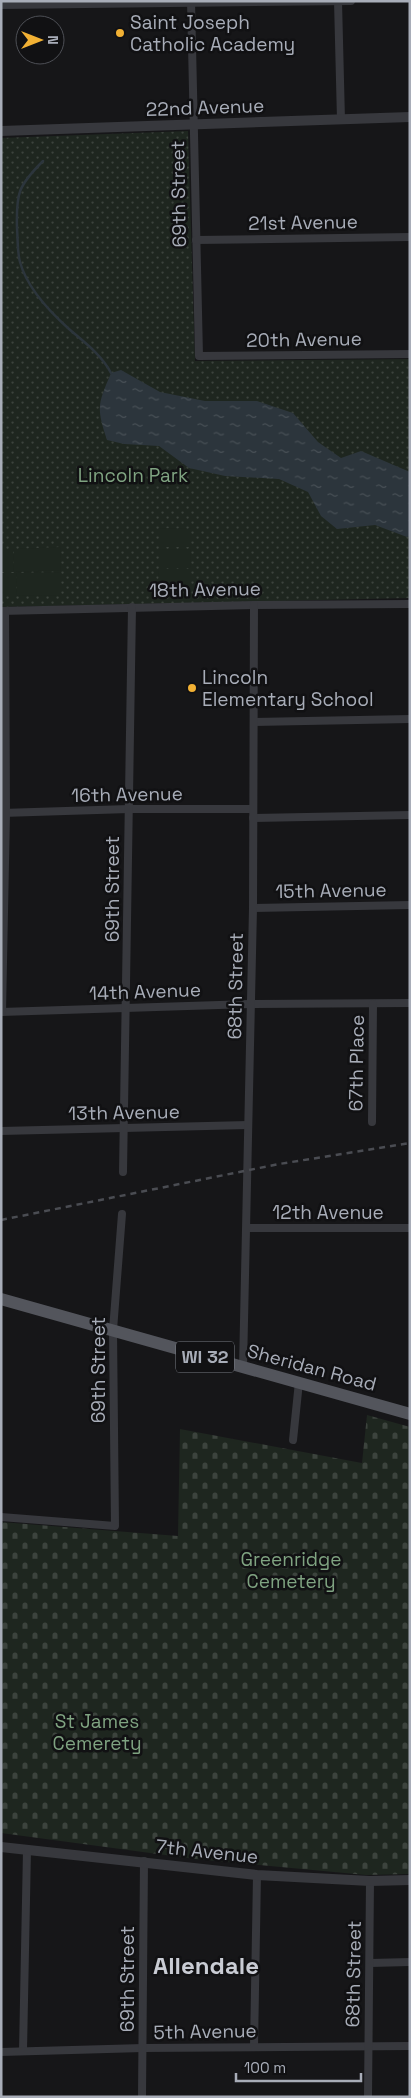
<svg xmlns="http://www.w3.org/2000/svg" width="411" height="2098" font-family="'Space Grotesk',sans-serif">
  <defs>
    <pattern id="cemetery-stones" width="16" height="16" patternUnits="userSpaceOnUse" patternTransform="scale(1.25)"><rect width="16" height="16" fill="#1e261f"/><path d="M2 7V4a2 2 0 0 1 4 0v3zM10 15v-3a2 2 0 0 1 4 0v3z" fill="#3c433d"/></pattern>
    <pattern id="park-dots" width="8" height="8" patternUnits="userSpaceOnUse" patternTransform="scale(1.25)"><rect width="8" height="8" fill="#1e261f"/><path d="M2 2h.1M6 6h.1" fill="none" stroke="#3c433d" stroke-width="1.8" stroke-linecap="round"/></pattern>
    <pattern id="water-ripples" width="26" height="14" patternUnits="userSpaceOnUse" patternTransform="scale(1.25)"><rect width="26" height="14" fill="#2c353c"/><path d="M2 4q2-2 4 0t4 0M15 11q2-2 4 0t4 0" fill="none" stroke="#485056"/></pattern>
  </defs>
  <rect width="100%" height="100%" fill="#161618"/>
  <path fill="url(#cemetery-stones)" d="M367,1415L410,1427V1874L366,1875L195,1859L1,1833V1522L178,1536L180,1429L362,1463Z"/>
  <path fill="url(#park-dots)" d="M188,131L195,361L410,359V598L1,607V138Z"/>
  <g fill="#1e261f">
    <path d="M159,528L191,529V547H159Z"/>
    <path d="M60,547L61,570L16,572V549Z"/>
    <path d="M1,549H13L14,572H1Z"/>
    <path d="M159,549L191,550L190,568H159Z"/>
    <path d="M159,570H190V589H158Z"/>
    <path d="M61,572V595L17,596L16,573Z"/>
    <rect x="1" y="573" width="13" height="23"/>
  </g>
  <path fill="url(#water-ripples)" d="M121,370L160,392L205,401H257L293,413L318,442L341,458L361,451L410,472V536L407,537L375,525L337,529L321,516L308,492L279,479L225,476L189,468L159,446L124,444L107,440C96,407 98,404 111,373Z"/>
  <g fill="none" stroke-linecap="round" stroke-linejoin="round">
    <path stroke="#2c353c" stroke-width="2.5" d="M43,161C18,186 16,193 17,228C18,240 17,251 20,262C27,288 50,312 69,329C84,342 102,355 111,373"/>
    <g stroke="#37383d" stroke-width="8">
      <path d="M191,1L199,356L410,354"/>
      <path d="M338,1L341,120"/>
      <path d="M1,5L351,1"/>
      <path d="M196,240L410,237"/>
      <path d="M1,611L254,605L410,604"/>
      <path d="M254,722L410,719"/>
      <path d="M2,813L129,809H253"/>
      <path d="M253,818L410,815"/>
      <path d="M253,908L410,905"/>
      <path d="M1,1012L250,1004L410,1003"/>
      <path d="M2,1012L6,813L5,611"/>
      <path d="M372,1122L373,1004"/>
      <path d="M1,1131L248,1125"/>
      <path d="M123,1172L132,607"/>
      <path d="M247,1228H410"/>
      <path d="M243,1367L253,908L254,605"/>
      <path d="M293,1440L299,1382"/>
      <path d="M1,1517L115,1526L113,1330L122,1214"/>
      <path d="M370,1963L410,1962"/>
      <path d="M254,2047L257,1875"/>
      <path d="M23,2051L27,1850"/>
      <path d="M1,2052L143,2048L410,2046"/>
      <path d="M142,2097L144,1861"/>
      <path d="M368,2097L370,1881"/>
    </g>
    <g stroke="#37383d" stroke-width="10">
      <path d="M1,131L410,117"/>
      <path d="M1,1847L257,1875L370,1881L410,1880"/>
    </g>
    <path stroke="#53555c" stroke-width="12" d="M1,1299L410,1414"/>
    <path stroke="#4a4c52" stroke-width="2.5" stroke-dasharray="6 5" stroke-linecap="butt" d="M1,1220L279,1164L410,1143"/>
  </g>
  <g fill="#f2b134" stroke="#111113" stroke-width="2">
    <circle cx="120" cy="33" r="5"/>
    <circle cx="192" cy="688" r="5"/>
  </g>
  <g text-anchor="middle" stroke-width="5" stroke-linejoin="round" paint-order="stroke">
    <rect fill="#111113" stroke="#7b7e86" stroke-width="1" x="176" y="1341.5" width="58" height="31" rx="4"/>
    <g font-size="18" font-weight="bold" fill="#a8adb8">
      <text x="205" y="1363">WI 32</text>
    </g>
    <g font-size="19" fill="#a8adb8" stroke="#111113" text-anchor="start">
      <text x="130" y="29">Saint Joseph<tspan x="130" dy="22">Catholic Academy</tspan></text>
      <text x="202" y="684">Lincoln<tspan x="202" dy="22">Elementary School</tspan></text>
    </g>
    <g font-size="19" fill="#a8adb8" stroke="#111113">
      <text transform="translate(205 107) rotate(-2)" y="7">22nd Avenue</text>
      <text transform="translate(178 194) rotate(-91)" y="7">69th Street</text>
      <text transform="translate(303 222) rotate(-1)" y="7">21st Avenue</text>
      <text transform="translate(304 339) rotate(-1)" y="7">20th Avenue</text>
      <text transform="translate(205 589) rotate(-1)" y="7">18th Avenue</text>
      <text transform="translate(127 794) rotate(-1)" y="7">16th Avenue</text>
      <text transform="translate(112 889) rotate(-90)" y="7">69th Street</text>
      <text transform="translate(331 890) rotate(-1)" y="7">15th Avenue</text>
      <text transform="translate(235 986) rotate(-89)" y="7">68th Street</text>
      <text transform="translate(145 991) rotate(-2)" y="7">14th Avenue</text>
      <text transform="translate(356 1063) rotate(-89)" y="7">67th Place</text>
      <text transform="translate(124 1112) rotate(-1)" y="7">13th Avenue</text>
      <text x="328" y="1219">12th Avenue</text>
      <text transform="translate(312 1367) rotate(15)" y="7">Sheridan Road</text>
      <text transform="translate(98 1370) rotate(-90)" y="7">69th Street</text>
      <text transform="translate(207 1851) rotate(6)" y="7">7th Avenue</text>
      <text transform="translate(353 1974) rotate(-89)" y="7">68th Street</text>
      <text transform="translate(127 1979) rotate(-90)" y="7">69th Street</text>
      <text transform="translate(205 2031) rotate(-1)" y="7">5th Avenue</text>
    </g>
    <g font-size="19" fill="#7fa381" stroke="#111113">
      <text x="133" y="482">Lincoln Park</text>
      <text x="291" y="1566">Greenridge<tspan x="291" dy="22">Cemetery</tspan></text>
      <text x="97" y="1728">St James<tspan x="97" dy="22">Cemerety</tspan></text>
    </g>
    <g font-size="24" font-weight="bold" fill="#c9ccd4" stroke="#111113">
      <text x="206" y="1974">Allendale</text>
    </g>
  </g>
  <rect width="411" height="2098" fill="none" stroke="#a8adb8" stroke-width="5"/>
  <g transform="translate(40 40) rotate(90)"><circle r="24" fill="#111113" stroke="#4d4f55"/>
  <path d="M0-4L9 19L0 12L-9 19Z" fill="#f2b134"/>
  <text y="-8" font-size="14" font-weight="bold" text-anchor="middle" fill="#a8adb8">N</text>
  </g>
  <path d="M236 2073v8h125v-8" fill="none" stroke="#a8adb8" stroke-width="2.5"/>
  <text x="244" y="2073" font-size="15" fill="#a8adb8" stroke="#111113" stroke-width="4" paint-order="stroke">100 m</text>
</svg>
